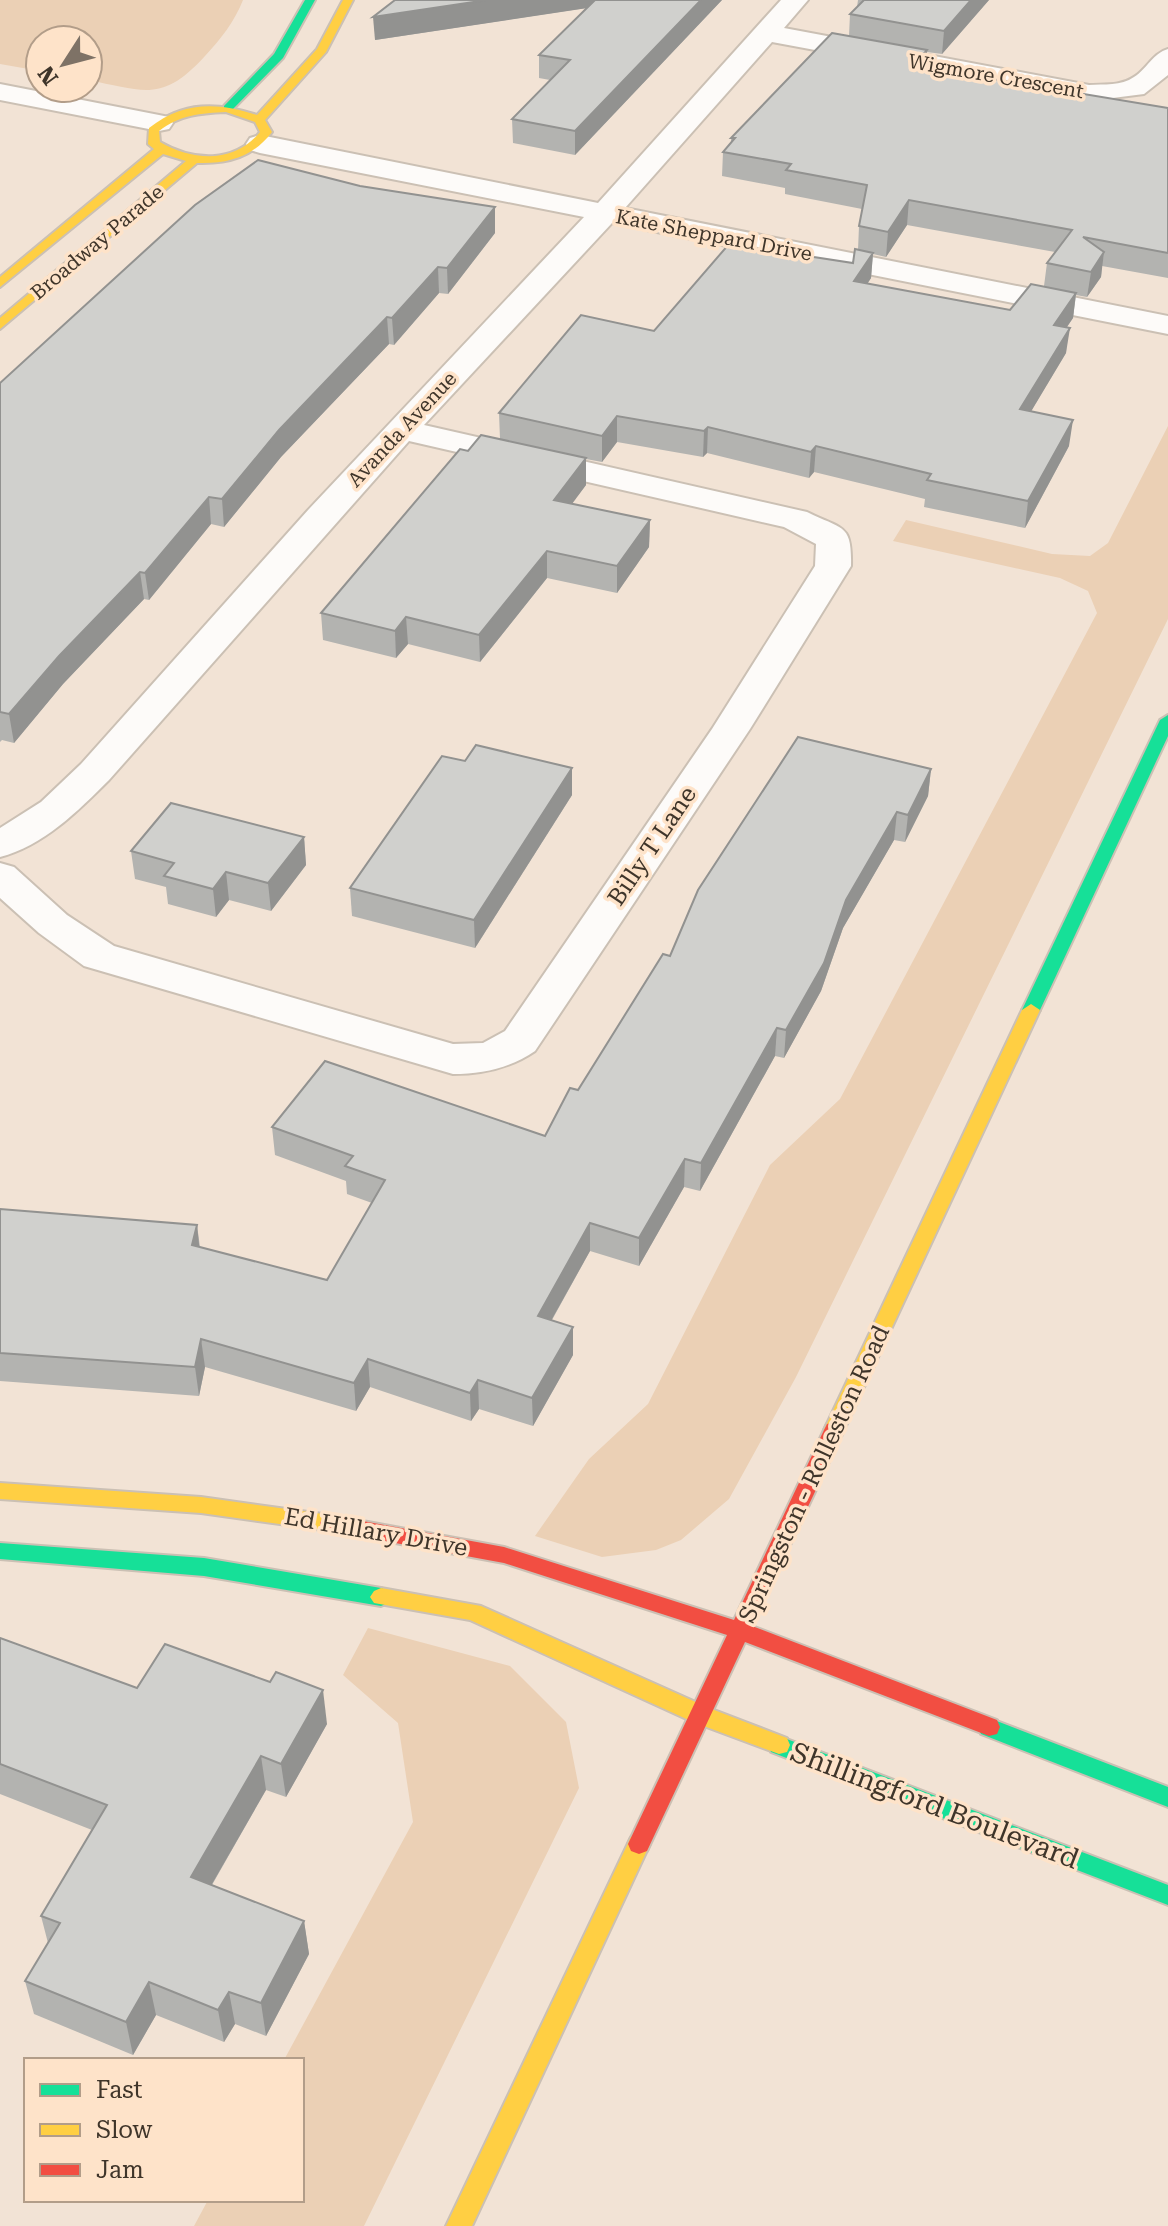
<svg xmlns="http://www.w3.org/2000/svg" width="1168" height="2226" font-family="'Roboto Serif',serif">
  <rect width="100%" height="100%" fill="#f2e3d5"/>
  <g fill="#ebd0b5">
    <path d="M0,0H243C235,21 220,40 205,56C162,103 145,91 88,80V40H40V71L0,64Z"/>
    <path d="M1168,426V619L796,1377L729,1499L681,1540L656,1550L602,1557L535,1536L589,1459L648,1404L770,1165L840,1099L1097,613L1088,591L1060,578L893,541L906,520L1052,554L1090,556L1108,543Z"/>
    <path d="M368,1628L510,1666L566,1722L579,1788L364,2226H194L208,2200H302V2060H284L413,1822L398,1723L343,1675Z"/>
  </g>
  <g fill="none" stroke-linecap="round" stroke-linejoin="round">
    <defs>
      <g id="street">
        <path d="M781,0H808L784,28L1089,85C1104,84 1121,86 1134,77C1147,69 1153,53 1168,49V75L1144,94L1089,101L772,42L625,208L1168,316V334L612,223L424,425L807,512C843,530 852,523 851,566L750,729L535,1051C510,1068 483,1074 453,1074L84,966L39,933L0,898V863L14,867L67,915L114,946L453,1044L483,1043L505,1031L712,729L815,566L816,544L784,527L409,441L109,780C78,811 43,846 0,857V828L41,802L81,764L309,509L584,217L260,153L250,150L246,144L250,138L260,135L598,203Z"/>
        <path d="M0,84L159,115L169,117L173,123L169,129L159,131L0,100Z"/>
      </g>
      <g id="fast">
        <path d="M305,0H315L283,58L232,110H224V106L274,54Z"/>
        <path d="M1168,715V736L1040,1010L1037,1014H1025L1022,1010L1160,720Z"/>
        <path d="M0,1543L204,1558L381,1588L388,1591L392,1597L388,1603L381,1606L204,1576L0,1559Z"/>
        <path d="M989,1718L1168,1787V1807L981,1734L978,1727L981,1720Z"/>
        <path d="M779,1736L1168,1885V1905L771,1752L768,1745L771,1738Z"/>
      </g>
      <g id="slow">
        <path d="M343,0H353L326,52L265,120L272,132C253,157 229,164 197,163L0,329V318L186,161L163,154L0,287V277L154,149L148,144L149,128C183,101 218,102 257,115L317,49ZM226,112L255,122L260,132C234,164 193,161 160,142L159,131C179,115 201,113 226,112Z"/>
        <path d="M1031,1004L1040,1010L844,1430L841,1436L834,1438L827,1436L824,1430L1022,1010Z"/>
        <path d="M0,1483L201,1497L330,1515L337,1517L340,1523L337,1529L330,1531L201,1513L0,1499Z"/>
        <path d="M381,1588L481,1606L709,1708L787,1738L790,1745L787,1752L779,1754L693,1722L470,1620L374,1603L370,1597L374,1591Z"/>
        <path d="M639,1834L647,1837L650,1844L472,2226H446L631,1837Z"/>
      </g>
      <path id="jam" d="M834,1422L841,1424L844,1430L752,1626L997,1720L1000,1727L997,1734L989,1736L745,1642L647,1851L639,1854L631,1851L628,1844L727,1635L504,1563L330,1531L323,1529L320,1523L323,1517L330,1515L504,1547L734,1620L824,1430L827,1424Z"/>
    </defs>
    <use href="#street" stroke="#cbc0b4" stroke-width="4"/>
    <use href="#fast" stroke="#cbc0b4" stroke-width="4"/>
    <use href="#slow" stroke="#cbc0b4" stroke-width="4"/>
    <use href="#jam" stroke="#cbc0b4" stroke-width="4"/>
    <use href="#street" fill="#fdfbf9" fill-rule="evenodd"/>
    <use href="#fast" fill="#16e098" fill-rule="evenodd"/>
    <use href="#slow" fill="#ffcf43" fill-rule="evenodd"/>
    <use href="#jam" fill="#f24e42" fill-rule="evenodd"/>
  </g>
  <g fill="#b3b3b0" fill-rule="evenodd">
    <path d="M395,0H722L575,155L513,143L512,119L550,80L539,78V55L586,8L375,40Z"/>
    <path d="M858,0H989L942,54L927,52L926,66L945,71L1168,108V278L1102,266L1101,277L1087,297L1076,295L1073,318L1067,327L1066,353L1031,411L1069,446L1025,528L924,507L925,499L814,472L809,478L707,453L703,457L617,442L602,462L586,459V485L571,504L650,520L649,547L617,593L547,578L480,662L408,644L396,658L323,640L321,613L468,451L500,439L499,413L654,331L853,263L858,250L859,226L862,209L785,194V188L722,176L723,152L731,143V138L849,36L850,14L857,7ZM907,225L1055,252L1047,263L1044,286L1010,310L867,284L871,278L873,254L886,257Z"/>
    <path d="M495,233L448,294L439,293L394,345L389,344L281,457L224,527L211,524L149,600L144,599L63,684L14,743L2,740L0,742V383Z"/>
    <path d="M465,761L572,768V795L475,948L352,916L350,888Z"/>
    <path d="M931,769L928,796L905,842L894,840L843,928L821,991L784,1058L775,1056L700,1191L684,1187L639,1266L590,1251L552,1320L573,1355L533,1426L479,1409L471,1421L370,1387L356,1411L205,1367L199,1396L0,1381V1209L197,1225L200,1247L327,1280L372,1203L347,1194L346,1181L275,1155L272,1127L545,1136L578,1090L670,956Z"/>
    <path d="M304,837L306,865L271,911L229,900L216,917L168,904L166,887L135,879L131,851Z"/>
    <path d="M0,1638L137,1688L327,1724L286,1797L266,1790L212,1885L304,1921L309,1954L266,2036L235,2024L224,2042L156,2015L133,2055L34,2014L25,1981L48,1943L41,1916L92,1830L0,1794Z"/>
  </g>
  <g fill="#929290">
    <path d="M487,0H614V4L375,40L373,17Z"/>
    <path d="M701,0H722L575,155V131Z"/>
    <path d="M971,0H989L942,54L944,31Z"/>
    <path d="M927,50L925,74L916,63Z"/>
    <path d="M909,200L907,225L886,257L888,232Z"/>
    <path d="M495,207V233L448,294L447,268Z"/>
    <path d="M1104,252L1101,277L1087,297L1091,272Z"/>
    <path d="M873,253L871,278L852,307L854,281Z"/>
    <path d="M438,267L439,293L394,345L392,318Z"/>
    <path d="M1076,293L1073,318L1051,350L1054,325Z"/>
    <path d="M387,317L389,344L281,457L224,527L222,499L279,430Z"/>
    <path d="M1070,328L1066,353L1017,435L1020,409Z"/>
    <path d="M617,416V442L602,462V436Z"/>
    <path d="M1073,420L1069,446L1025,528L1028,501Z"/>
    <path d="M708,427L707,453L703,457L704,431Z"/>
    <path d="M816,446L814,472L809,478L811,452Z"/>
    <path d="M586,458V485L555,527L554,500Z"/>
    <path d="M209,497L211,524L149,600L145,573Z"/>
    <path d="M650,520L649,547L617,593V566Z"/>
    <path d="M547,551V578L480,662L479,635Z"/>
    <path d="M140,572L144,599L63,684L14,743L9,714L59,656Z"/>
    <path d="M406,617L408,644L396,658L395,631Z"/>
    <path d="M572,768V795L475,948L474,920Z"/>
    <path d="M931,769L928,796L905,842L908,815Z"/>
    <path d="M897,812L894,840L843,928L821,991L784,1058L786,1030L846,900Z"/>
    <path d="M304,837L306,865L271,911L268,883Z"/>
    <path d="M226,872L229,900L216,917L213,889Z"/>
    <path d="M777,1028L775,1056L700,1191L701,1163Z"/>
    <path d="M685,1159L684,1187L639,1266V1238Z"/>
    <path d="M590,1223V1251L538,1344V1316Z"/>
    <path d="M197,1225L200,1254L192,1245Z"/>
    <path d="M573,1327V1355L533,1426L532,1398Z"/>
    <path d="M201,1339L205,1367L199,1396L195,1367Z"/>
    <path d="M368,1359L370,1387L356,1411L354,1383Z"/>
    <path d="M478,1380L479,1409L471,1421L470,1393Z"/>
    <path d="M323,1690L327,1724L286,1797L281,1764Z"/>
    <path d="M261,1756L266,1790L197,1910L191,1877Z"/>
    <path d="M304,1921L309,1954L266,2036L261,2003Z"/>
    <path d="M149,1982L156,2015L133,2055L126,2022Z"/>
    <path d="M229,1992L235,2024L224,2042L218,2010Z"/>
  </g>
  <g fill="#d0d0cd" stroke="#929290" stroke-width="2">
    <path d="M395,0H487L373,17Z"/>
    <path d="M595,0H701L575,131L512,119L570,60L539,55Z"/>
    <path d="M864,0H971L944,31L850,14Z"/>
    <path d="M832,33L927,50L916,63L945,71L1168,108V253L1083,237L1104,252L1091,272L1047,263L1072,230L909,200L888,232L859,226L867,185L786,170L791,164L723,152L735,138H731Z"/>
    <path d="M258,160L360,186L495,207L447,268L438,267L392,318L387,317L279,430L222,499L209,497L145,573L140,572L59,656L9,714L0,712V383L195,205Z"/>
    <path d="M729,244L853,263L855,249L873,253L854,281L1010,310L1031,284L1076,293L1054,325L1070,328L1020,409L1073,420L1028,501L927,480L931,474L816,446L811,452L708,427L704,431L617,416L602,436L499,413L581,315L654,331Z"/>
    <path d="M481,435L586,458L554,500L650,520L617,566L547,551L479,635L406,617L395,631L321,613L460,449L468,451Z"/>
    <path d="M798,737L931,769L908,815L897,812L846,900L824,963L786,1030L777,1028L701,1163L685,1159L639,1238L590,1223L538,1316L573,1327L532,1398L478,1380L470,1393L368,1359L354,1383L201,1339L195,1367L0,1353V1209L197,1225L192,1245L327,1280L385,1180L345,1166L353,1156L272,1127L325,1061L545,1136L570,1088L578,1090L663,954L670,956L698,890Z"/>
    <path d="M476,745L572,768L474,920L350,888L442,756L465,761Z"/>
    <path d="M171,803L304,837L268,883L226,872L213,889L164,876L174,863L131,851Z"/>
    <path d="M0,1638L137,1688L165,1644L270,1682L276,1672L323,1690L281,1764L261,1756L191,1877L304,1921L261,2003L229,1992L218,2010L149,1982L126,2022L25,1981L60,1923L41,1916L107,1805L0,1764Z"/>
  </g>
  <g text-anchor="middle" stroke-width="7" stroke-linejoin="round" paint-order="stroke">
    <g font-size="20" fill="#3f352a" stroke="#fee3c9">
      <text transform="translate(996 76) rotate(10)" y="7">Wigmore Crescent</text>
      <text transform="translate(714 235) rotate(11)" y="7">Kate Sheppard Drive</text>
      <text transform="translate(97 242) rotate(-40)" y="7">Broadway Parade</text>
      <text transform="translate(402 429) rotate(-47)" y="7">Avanda Avenue</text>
    </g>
    <g font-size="24" fill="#3f352a" stroke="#fee3c9">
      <text transform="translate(652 846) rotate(-56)" y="8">Billy T Lane</text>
      <text transform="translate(814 1474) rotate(-65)" y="8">Springston - Rolleston Road</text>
      <text transform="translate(376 1532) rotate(10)" y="8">Ed Hillary Drive</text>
    </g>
    <g font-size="28" fill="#3f352a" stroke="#fee3c9">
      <text transform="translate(935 1805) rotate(21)" y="10">Shillingford Boulevard</text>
    </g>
  </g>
  <rect x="24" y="2058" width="280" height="144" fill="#fee3c9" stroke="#b29d89" stroke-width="2"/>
  <rect x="40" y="2084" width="40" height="12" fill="#16e098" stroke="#b29d89" stroke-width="2"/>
  <text x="96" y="2098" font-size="24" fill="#3f352a">Fast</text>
  <rect x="40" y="2124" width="40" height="12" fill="#ffcf43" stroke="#b29d89" stroke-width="2"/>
  <text x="96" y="2138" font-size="24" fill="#3f352a">Slow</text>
  <rect x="40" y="2164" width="40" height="12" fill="#f24e42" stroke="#b29d89" stroke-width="2"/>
  <text x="96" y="2178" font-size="24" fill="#3f352a">Jam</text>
  <g transform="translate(64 64) rotate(234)"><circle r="38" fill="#fee3c9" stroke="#b29d89" stroke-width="2"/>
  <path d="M0-6L14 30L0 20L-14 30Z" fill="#7e7266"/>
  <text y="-12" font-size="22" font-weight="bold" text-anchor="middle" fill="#3f352a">N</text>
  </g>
</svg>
